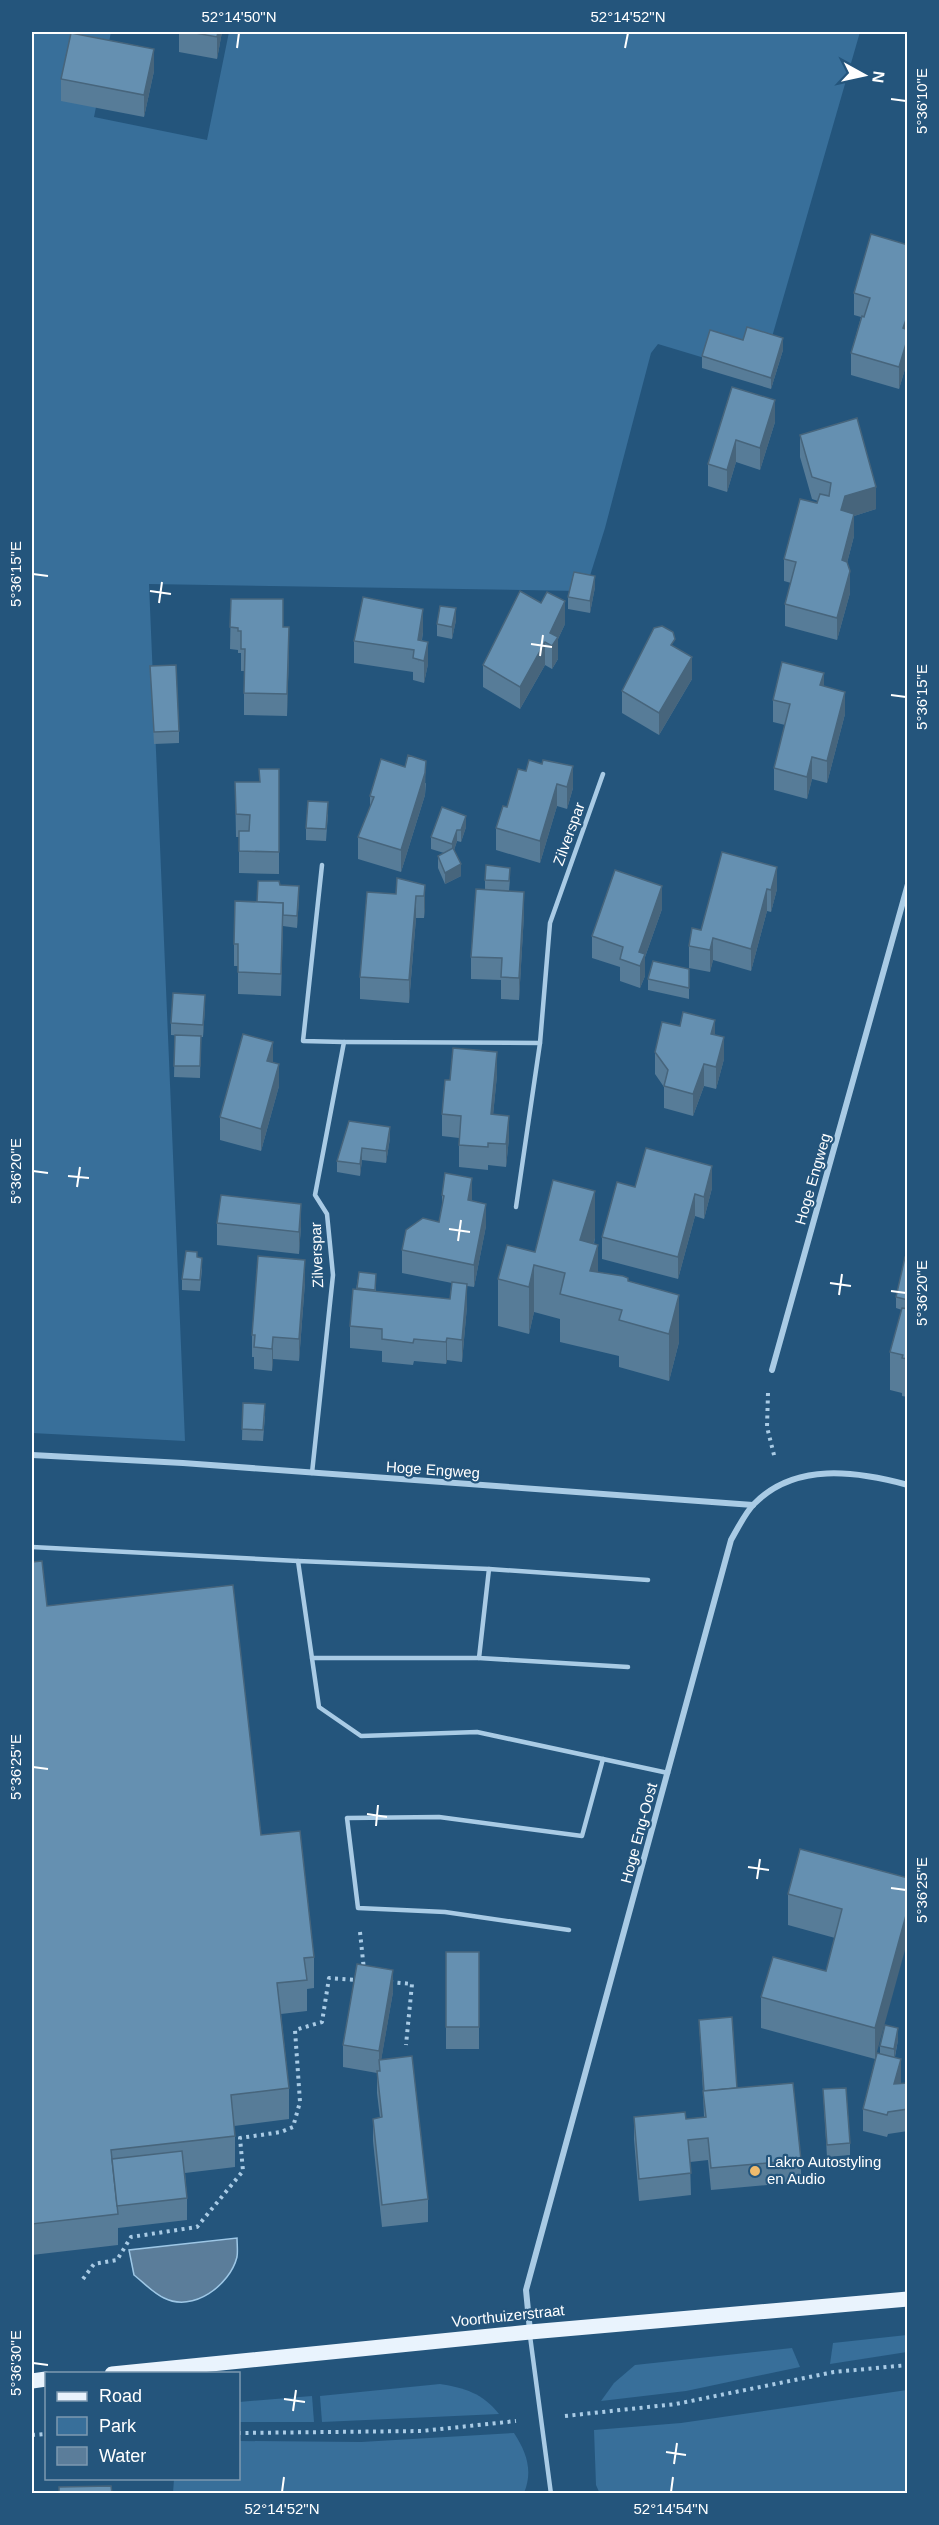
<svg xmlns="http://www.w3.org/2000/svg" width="939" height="2525" font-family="Arial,sans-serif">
  <rect width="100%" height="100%" fill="#24557c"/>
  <g fill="#386f9a">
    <path d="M32,32H111L94,117L207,140L229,32H860L761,375L658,344L651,353L605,528L588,582L581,591L149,584L185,1441L32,1433Z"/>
    <path d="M907,2335V2352L830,2364L833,2343Z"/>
    <path d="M792,2348L800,2367L686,2391L601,2401L614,2383L635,2365Z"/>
    <path d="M440,2384C465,2388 482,2393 499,2414L322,2422L320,2396Z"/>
    <path d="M907,2390V2493L600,2494L596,2485L594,2430L681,2423Z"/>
    <path d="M312,2396L314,2422H239V2402Z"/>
    <path d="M514,2433C527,2453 533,2471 524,2493H173L174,2479L238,2478L239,2441L361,2442Z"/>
  </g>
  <path fill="#5b7d9a" stroke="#9dc7e6" stroke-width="1.5" d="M237,2238C237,2244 238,2251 237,2257C230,2285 193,2313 164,2298C153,2293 143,2282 134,2275L129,2250Z"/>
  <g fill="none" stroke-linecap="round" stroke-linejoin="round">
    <g stroke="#a9cbe5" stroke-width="4" stroke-dasharray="3 4.5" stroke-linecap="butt">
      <path d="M768,1393L767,1427L775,1459"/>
      <path d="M360,1932L364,1970"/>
      <path d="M390,1982L412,1984L406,2045"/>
      <path d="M83,2279L94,2264L117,2260L131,2237L197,2227L243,2171L240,2138L281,2132L293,2127L300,2102L295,2030L322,2022L329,1978L357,1980"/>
      <path d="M565,2416L676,2404L834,2372L908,2365"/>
      <path d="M238,2433L422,2431L516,2421"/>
      <path d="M32,2435L46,2434"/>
    </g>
    <g stroke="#a9cbe5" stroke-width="4.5">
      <path d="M344,1042L540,1043L550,923L603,774"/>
      <path d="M516,1207L540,1043"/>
      <path d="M312,1473L333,1275L327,1214L315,1195L344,1042L303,1041L322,865"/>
      <path d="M32,1547L298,1561"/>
      <path d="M489,1569L479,1658L628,1667"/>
      <path d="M648,1580L489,1569L298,1561L319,1707L361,1736L477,1732L668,1773"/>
      <path d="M312,1658H479"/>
      <path d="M569,1930L445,1912L358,1908L347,1818L439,1817L582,1836L603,1759"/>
      <path d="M530,2336L551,2494"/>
    </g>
    <g stroke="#a9cbe5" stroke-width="6">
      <path d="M772,1370L908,884"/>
      <path d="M32,1455L183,1463L753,1505"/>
      <path d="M530,2331L526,2290L731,1540C738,1528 745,1513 754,1504C795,1462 856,1471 908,1485"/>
    </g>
    <g stroke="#e9f3fd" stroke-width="15">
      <path d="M112,2374L530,2332L908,2299"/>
      <path d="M32,2381L46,2379"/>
    </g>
  </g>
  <g fill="#577c98">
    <path d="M179,32H222L217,59L179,52Z"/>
    <path d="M154,71L144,117L61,101V79Z"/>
    <path d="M908,245V359L899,389L851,375V353L861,317L854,315V293Z"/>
    <path d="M743,340L783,350L771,389L702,368V356Z"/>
    <path d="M775,400V422L760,470L736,462L727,492L708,486V464Z"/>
    <path d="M800,435L876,509L854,516V536L847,563L850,593L837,640L785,626V604L791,583L784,581V559L818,501L812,499L800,457Z"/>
    <path d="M595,587L590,613L568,609V597Z"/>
    <path d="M231,599L283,627L289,649L287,716L244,715V671H241V653H238V650L230,649Z"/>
    <path d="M456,620L452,639L437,636V624Z"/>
    <path d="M565,624L558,639V659L552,669L545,665L520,709L483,687V665Z"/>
    <path d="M423,632L422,640L428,664L424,683L413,680V672L354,663V641Z"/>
    <path d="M675,647L692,679L659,735L622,713V691Z"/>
    <path d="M150,666L179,731V743L154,744Z"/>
    <path d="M824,686L845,714L827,783L812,779L807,799L774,790V768L785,725L773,722V700Z"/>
    <path d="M279,769V874L239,873V837H236L235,782H259Z"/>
    <path d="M518,769L573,788L567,809L557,806L540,863L496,850V828L507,807Z"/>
    <path d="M426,783L425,795L401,872L358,859V837L370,807V796Z"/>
    <path d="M328,814L326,841L306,840V828Z"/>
    <path d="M466,827L461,842L457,841L454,850L461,876L445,884L438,868V856L444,853L431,849V837Z"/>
    <path d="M722,852L777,889L771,912L767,911L751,971L713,960L710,972L689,968V946L701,930Z"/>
    <path d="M510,879L509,891L524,914L519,1000L501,999V980L471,979V957L485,890V880Z"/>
    <path d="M280,885L299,898L297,928L283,926L281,996L238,994V966H234V944L257,902Z"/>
    <path d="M425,885V907L424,918H416L409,1003L360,999V977L396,894Z"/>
    <path d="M662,909L645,957V976L640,988L620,981V967L592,958V936Z"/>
    <path d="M689,969V999L648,990V979Z"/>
    <path d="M205,1007L203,1037H201L200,1078L174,1077L175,1035L185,1036L171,1035V1023Z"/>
    <path d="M715,1035L724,1059L716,1089L704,1086L693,1116L664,1108V1087L655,1074V1052Z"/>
    <path d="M497,1075L493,1115L509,1138L506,1167L488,1165V1170L459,1167V1138L442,1136V1114L450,1080Z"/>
    <path d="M279,1086L261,1151L220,1140V1117Z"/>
    <path d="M349,1121L390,1138L386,1163L362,1160L360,1176L337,1172V1161Z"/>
    <path d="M635,1187L712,1188L704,1219L695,1216L678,1279L602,1259V1237Z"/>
    <path d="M442,1195L472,1201L486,1226L474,1287L467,1286V1306L462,1362L447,1360L446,1364L414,1361L413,1365L382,1362V1351L350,1348V1326L359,1272L376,1285V1291L450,1299L452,1283L402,1273V1250L439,1222L442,1210Z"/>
    <path d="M217,1223L301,1226L299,1254L217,1245Z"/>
    <path d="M595,1238L594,1244L598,1272L628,1281L679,1342L669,1381L619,1367V1356L560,1342V1319L534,1312L529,1334L498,1326V1279L535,1252Z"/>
    <path d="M197,1257L202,1269L200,1291L182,1290V1279Z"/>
    <path d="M908,1257V1397L902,1396V1393L890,1390V1352L902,1310L896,1308V1297Z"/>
    <path d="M305,1282L299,1361L273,1359L272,1371L254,1369V1357H252V1335Z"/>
    <path d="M243,1403L265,1416L263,1441L242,1440Z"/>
    <path d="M32,1562L47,1606L261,1835L314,1957V1988L307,1989V2011L281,2014L289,2088V2119L234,2126L235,2136V2167L185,2173L187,2198V2220L118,2228V2245L32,2255Z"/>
    <path d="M908,1878L875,2059L761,2028V1997L826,1971L835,1938L788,1925V1894Z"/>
    <rect x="446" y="1952" width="33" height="97"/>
    <path d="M393,1992L381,2060L428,2199V2222L382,2227L373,2141V2119L380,2118L377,2093V2073L343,2067V2045Z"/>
    <path d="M699,2020L737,2088L801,2160V2182L711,2190L708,2160L690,2162L691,2195L639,2201L634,2139V2117L686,2119L704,2117L703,2092Z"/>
    <path d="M898,2040L895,2057L901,2081L900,2084L908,2083V2131L888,2134L887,2137L863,2131V2109L880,2054V2046Z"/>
    <path d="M823,2089L850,2143V2155L827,2157Z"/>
  </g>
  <g fill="#47657c">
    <path d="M218,32H222L217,59V37Z"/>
    <path d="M154,49V71L144,117V95Z"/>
    <path d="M908,314V336L903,328Z"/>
    <path d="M908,337V359L899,389V367Z"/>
    <path d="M783,338V350L771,389V378Z"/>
    <path d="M775,400V422L760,470V448Z"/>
    <path d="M736,440V462L727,492V470Z"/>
    <path d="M876,487V509L854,516V536L842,582L841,510L845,496Z"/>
    <path d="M850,571V593L837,640V618Z"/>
    <path d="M595,576V587L590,613V601Z"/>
    <path d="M565,601V624L558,639V659L552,669V646L550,633Z"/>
    <path d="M456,608V620L452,639V627Z"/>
    <path d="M423,609V632L418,662V640Z"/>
    <path d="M289,627V649L287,716V694Z"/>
    <path d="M428,642V664L424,683V661Z"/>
    <path d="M545,642V665L520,709V687Z"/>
    <path d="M692,657V679L659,735V713Z"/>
    <path d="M824,673V695L820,685Z"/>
    <path d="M845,692V714L827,783V761Z"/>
    <path d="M812,757V779L807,799V777Z"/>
    <path d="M426,761L425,795L401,872V850Z"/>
    <path d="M573,766V788L567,809V787Z"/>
    <path d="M557,784V806L540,863V841Z"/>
    <path d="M466,816V827L461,842V830Z"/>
    <path d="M457,830V841L452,856V844Z"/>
    <path d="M461,864V876L445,884V873Z"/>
    <path d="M777,867V889L771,912V890Z"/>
    <path d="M425,885V907L424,918V896Z"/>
    <path d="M299,886V898L297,928V916Z"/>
    <path d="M662,886V909L645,957V976L640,988V966L639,952Z"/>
    <path d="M767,889V911L751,971V949Z"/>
    <path d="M524,892V914L519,1000V978Z"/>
    <path d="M416,896V918L409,1003V980Z"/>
    <path d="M713,938V960L710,972V950Z"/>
    <path d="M205,995V1007L203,1037V1025Z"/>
    <path d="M715,1020V1042L711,1034Z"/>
    <path d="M724,1037V1059L716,1089V1067Z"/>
    <path d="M273,1042V1064L267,1061Z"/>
    <path d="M497,1052V1075L491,1136V1114Z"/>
    <path d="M279,1064V1086L261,1151V1129Z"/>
    <path d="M704,1064V1086L693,1116V1094Z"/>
    <path d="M509,1116V1138L506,1167V1144Z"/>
    <path d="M390,1127V1138L386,1163V1151Z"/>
    <path d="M362,1148V1160L360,1176V1164Z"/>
    <path d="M712,1166V1188L704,1219V1197Z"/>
    <path d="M472,1178V1200L468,1222V1200Z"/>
    <path d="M595,1191V1238L580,1288V1240Z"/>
    <path d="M695,1194V1216L678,1279V1257Z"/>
    <path d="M301,1204V1226L299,1254V1232Z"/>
    <path d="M486,1204V1226L474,1287V1265Z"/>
    <path d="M598,1245V1292L590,1271Z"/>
    <path d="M305,1260V1282L299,1361V1339Z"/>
    <path d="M534,1265V1312L529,1334V1287Z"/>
    <path d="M467,1284V1306L462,1362V1340Z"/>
    <path d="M679,1295V1342L669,1381V1334Z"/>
    <path d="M273,1337V1359L272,1371V1349Z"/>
    <path d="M447,1338V1360L446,1364V1342Z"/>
    <path d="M908,1908V1939L875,2059V2028Z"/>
    <path d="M393,1970V1992L380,2067L379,2060V2073V2051Z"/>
    <path d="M898,2028V2040L894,2060V2049Z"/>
    <path d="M901,2059V2081L894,2106V2084Z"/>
  </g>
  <g fill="#6590b1" stroke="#47657c" stroke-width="1.5">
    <path d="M190,32H218L217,37Z"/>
    <path d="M71,33L154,49L144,95L61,79Z"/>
    <path d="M871,234L908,245V314L903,328L908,330V337L899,367L851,353L862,316L864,317L870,298L854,293Z"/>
    <path d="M747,327L783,338L771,378L702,356L710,330L743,340Z"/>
    <path d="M732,387L775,400L760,448L736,440L727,470L708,464Z"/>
    <path d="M857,418L876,487L845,496L841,510L854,514L842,560L847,562L850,571L837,618L785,604L796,562L784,559L800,499L817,503L820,494L829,496L831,483L812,477L800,435Z"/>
    <path d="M574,572L595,576L590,601L568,597Z"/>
    <path d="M520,591L541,603L547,592L565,601L550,633L558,637L552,646L545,642L520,687L483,665Z"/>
    <path d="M363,597L423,609L418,640L428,642L424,661L413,658L414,650L354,641Z"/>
    <path d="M231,599H283V627H289L287,694L244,693L245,649H241V631H238V628L230,627Z"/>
    <path d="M440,606L456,608L452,627L437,624Z"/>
    <path d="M662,626L673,632L675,639L671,645L692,657L659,713L622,691L654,628Z"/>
    <path d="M782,662L824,673L820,685L845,692L827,761L812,757L807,777L774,768L790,704L773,700Z"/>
    <path d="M176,665L179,731L154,732L150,666Z"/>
    <path d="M408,755L426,761L425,773L401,850L358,837L374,797L370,796L381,759L405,767Z"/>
    <path d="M529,760L542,764L543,760L573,766L567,787L557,784L540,841L496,828L503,806L507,807L518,769L526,771Z"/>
    <path d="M259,769H279V852L239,851V831H249L250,815L236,814L235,782H260Z"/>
    <path d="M308,801L328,802L326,829L306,828Z"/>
    <path d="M442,807L466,816L461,830H457L452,844L431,837Z"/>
    <path d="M453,848L461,864L445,873L438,856Z"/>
    <path d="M722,852L777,867L771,890L767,889L751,949L713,938L710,950L689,946L692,928L701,930Z"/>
    <path d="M486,865L510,868L509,881L485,880Z"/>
    <path d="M615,870L662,886L639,952L645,954L640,966L620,959L623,947L592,936Z"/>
    <path d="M397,878L425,885L424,896H416L409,980L360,977L367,892L396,894Z"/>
    <path d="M258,881H279L280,885L299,886L297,916L283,915V903L257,902Z"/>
    <path d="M476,889L524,892L519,978L501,977L502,958L471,957Z"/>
    <path d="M235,901L283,903L281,974L238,972V944H234Z"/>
    <path d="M653,961L689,969V988L648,979Z"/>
    <path d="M173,993L205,995L203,1025L171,1023Z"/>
    <path d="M683,1012L715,1020L711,1034L724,1037L716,1067L704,1064L693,1094L664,1086L668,1070L655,1052L662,1022L680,1026Z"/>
    <path d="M243,1034L273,1042L267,1061L279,1064L261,1129L220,1117Z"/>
    <path d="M175,1035L201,1036L200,1066H174Z"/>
    <path d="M453,1048L497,1052L491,1114L509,1116L506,1144L488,1143V1147L459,1145L461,1116L442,1114L445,1080H450Z"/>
    <path d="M349,1121L390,1127L386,1151L362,1148L360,1164L337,1161Z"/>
    <path d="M646,1148L712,1166L704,1197L695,1194L678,1257L602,1237L617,1182L635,1187Z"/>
    <path d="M445,1173L472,1178L468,1200L486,1204L474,1265L402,1250L406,1230L423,1218L439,1222L444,1196L442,1195Z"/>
    <path d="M553,1180L595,1191L580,1240L598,1245L590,1271L623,1276L628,1278V1281L679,1295L669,1334L619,1320L622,1310L560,1294L565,1273L534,1265L529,1287L498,1279L507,1245L535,1252Z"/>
    <path d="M221,1195L301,1204L299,1232L217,1223Z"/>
    <path d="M186,1251L197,1252V1257L202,1258L200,1280L182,1279Z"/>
    <path d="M258,1256L305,1260L299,1339L273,1337L272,1349L254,1347L255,1335H252Z"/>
    <path d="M905,1257H908V1300L896,1297Z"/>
    <path d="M359,1272L376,1274L375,1290L357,1288Z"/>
    <path d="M452,1282L467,1284L462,1340L447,1338L446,1342L414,1339L413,1343L382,1339V1329L350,1326L353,1289L450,1299Z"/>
    <path d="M902,1308L908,1309V1359L902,1358L903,1355L890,1352Z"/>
    <path d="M243,1403L265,1404L263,1430L242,1429Z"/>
    <path d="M42,1561L47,1606L233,1585L261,1835L300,1831L314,1957L304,1958L307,1980L277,1983L289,2088L231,2095L235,2136L111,2150L118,2214L32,2224V1562Z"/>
    <path d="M800,1849L908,1878V1908L875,2028L761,1997L773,1957L826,1971L842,1909L788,1894Z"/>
    <rect x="446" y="1952" width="33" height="75"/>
    <path d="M357,1964L393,1970L379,2051L343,2045Z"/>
    <path d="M732,2017L737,2088L704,2091L699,2020Z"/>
    <path d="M885,2025L898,2028L894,2049L880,2046Z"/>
    <path d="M877,2053L901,2059L894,2084L908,2083V2109L888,2112L887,2115L863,2109Z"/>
    <path d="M412,2056L428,2199L382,2205L373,2119L382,2117L377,2071H380L379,2060Z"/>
    <path d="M793,2083L801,2160L711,2168L708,2138L688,2140L691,2173L639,2179L634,2117L685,2112L686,2119L706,2117L703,2091Z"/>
    <path d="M846,2088L850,2143L827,2145L823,2089Z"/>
    <path d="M182,2151L187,2198L117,2206L112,2159Z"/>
    <path d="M111,2486L112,2493H59V2487Z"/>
  </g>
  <path fill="none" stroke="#fff" stroke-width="2" d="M237,48L239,33M625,48L628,33M891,99L906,101M33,574L48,576M150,591L171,594M159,603L162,582M531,644L552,647M540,656L543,635M891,695L906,697M33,1171L48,1173M68,1176L89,1178M77,1187L80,1167M449,1229L470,1232M458,1241L461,1220M830,1283L851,1286M891,1291L906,1293M839,1295L842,1274M33,1767L48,1769M367,1814L387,1817M376,1826L378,1805M748,1867L769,1870M757,1879L760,1859M891,1888L906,1890M33,2363L48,2365M284,2399L305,2402M293,2411L296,2390M666,2452L686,2455M674,2464L677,2443M282,2492L284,2477M671,2492L673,2477"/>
  <circle fill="#efbb6d" stroke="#24557c" stroke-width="2" cx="755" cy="2171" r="6"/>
  <g text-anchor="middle" stroke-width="4.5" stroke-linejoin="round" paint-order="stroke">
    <g font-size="15" fill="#fff" stroke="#24557c">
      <text transform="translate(569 834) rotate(-70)" y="5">Zilverspar</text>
      <text transform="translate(813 1179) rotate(-74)" y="5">Hoge Engweg</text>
      <text transform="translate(317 1255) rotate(-92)" y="5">Zilverspar</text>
      <text transform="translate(433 1470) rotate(4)" y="5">Hoge Engweg</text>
      <text transform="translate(639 1833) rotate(-75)" y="5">Hoge Eng-Oost</text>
      <text transform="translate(508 2316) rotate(-6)" y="5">Voorthuizerstraat</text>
    </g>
    <g font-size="15" fill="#fff" stroke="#24557c" text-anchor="start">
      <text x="767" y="2167">Lakro Autostyling<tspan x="767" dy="17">en Audio</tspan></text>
    </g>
  </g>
  <rect width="939" height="2525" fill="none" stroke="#24557c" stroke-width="66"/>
  <rect x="45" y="2372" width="195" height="108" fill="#24557c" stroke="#7c99b0" stroke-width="1.5"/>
  <rect x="57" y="2392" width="30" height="9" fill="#e9f3fd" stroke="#7c99b0" stroke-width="1.5"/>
  <text x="99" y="2402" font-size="18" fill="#ffffff">Road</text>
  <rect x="57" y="2417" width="30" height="18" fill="#386f9a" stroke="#7c99b0" stroke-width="1.5"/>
  <text x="99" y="2432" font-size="18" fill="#ffffff">Park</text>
  <rect x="57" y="2447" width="30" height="18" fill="#5b7d9a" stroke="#7c99b0" stroke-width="1.5"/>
  <text x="99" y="2462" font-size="18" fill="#ffffff">Water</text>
  <g transform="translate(864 75) rotate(98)" stroke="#24557c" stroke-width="4.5" paint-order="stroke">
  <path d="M0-4.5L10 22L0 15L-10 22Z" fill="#ffffff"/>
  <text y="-9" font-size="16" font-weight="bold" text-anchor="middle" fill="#ffffff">N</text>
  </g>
  <rect x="33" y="33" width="873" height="2459" fill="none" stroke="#fff" stroke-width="2"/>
  <g font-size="15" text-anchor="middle" fill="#fff">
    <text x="239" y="22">52°14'50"N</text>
    <text x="628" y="22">52°14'52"N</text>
    <text transform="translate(922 101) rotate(-90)" y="5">5°36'10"E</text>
    <text transform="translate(16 574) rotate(-90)" y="5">5°36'15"E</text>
    <text transform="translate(922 697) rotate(-90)" y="5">5°36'15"E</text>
    <text transform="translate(16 1171) rotate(-90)" y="5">5°36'20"E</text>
    <text transform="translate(922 1293) rotate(-90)" y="5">5°36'20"E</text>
    <text transform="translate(16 1767) rotate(-90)" y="5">5°36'25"E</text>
    <text transform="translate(922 1890) rotate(-90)" y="5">5°36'25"E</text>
    <text transform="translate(16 2363) rotate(-90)" y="5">5°36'30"E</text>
    <text x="282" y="2514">52°14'52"N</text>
    <text x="671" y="2514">52°14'54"N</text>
  </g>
</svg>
